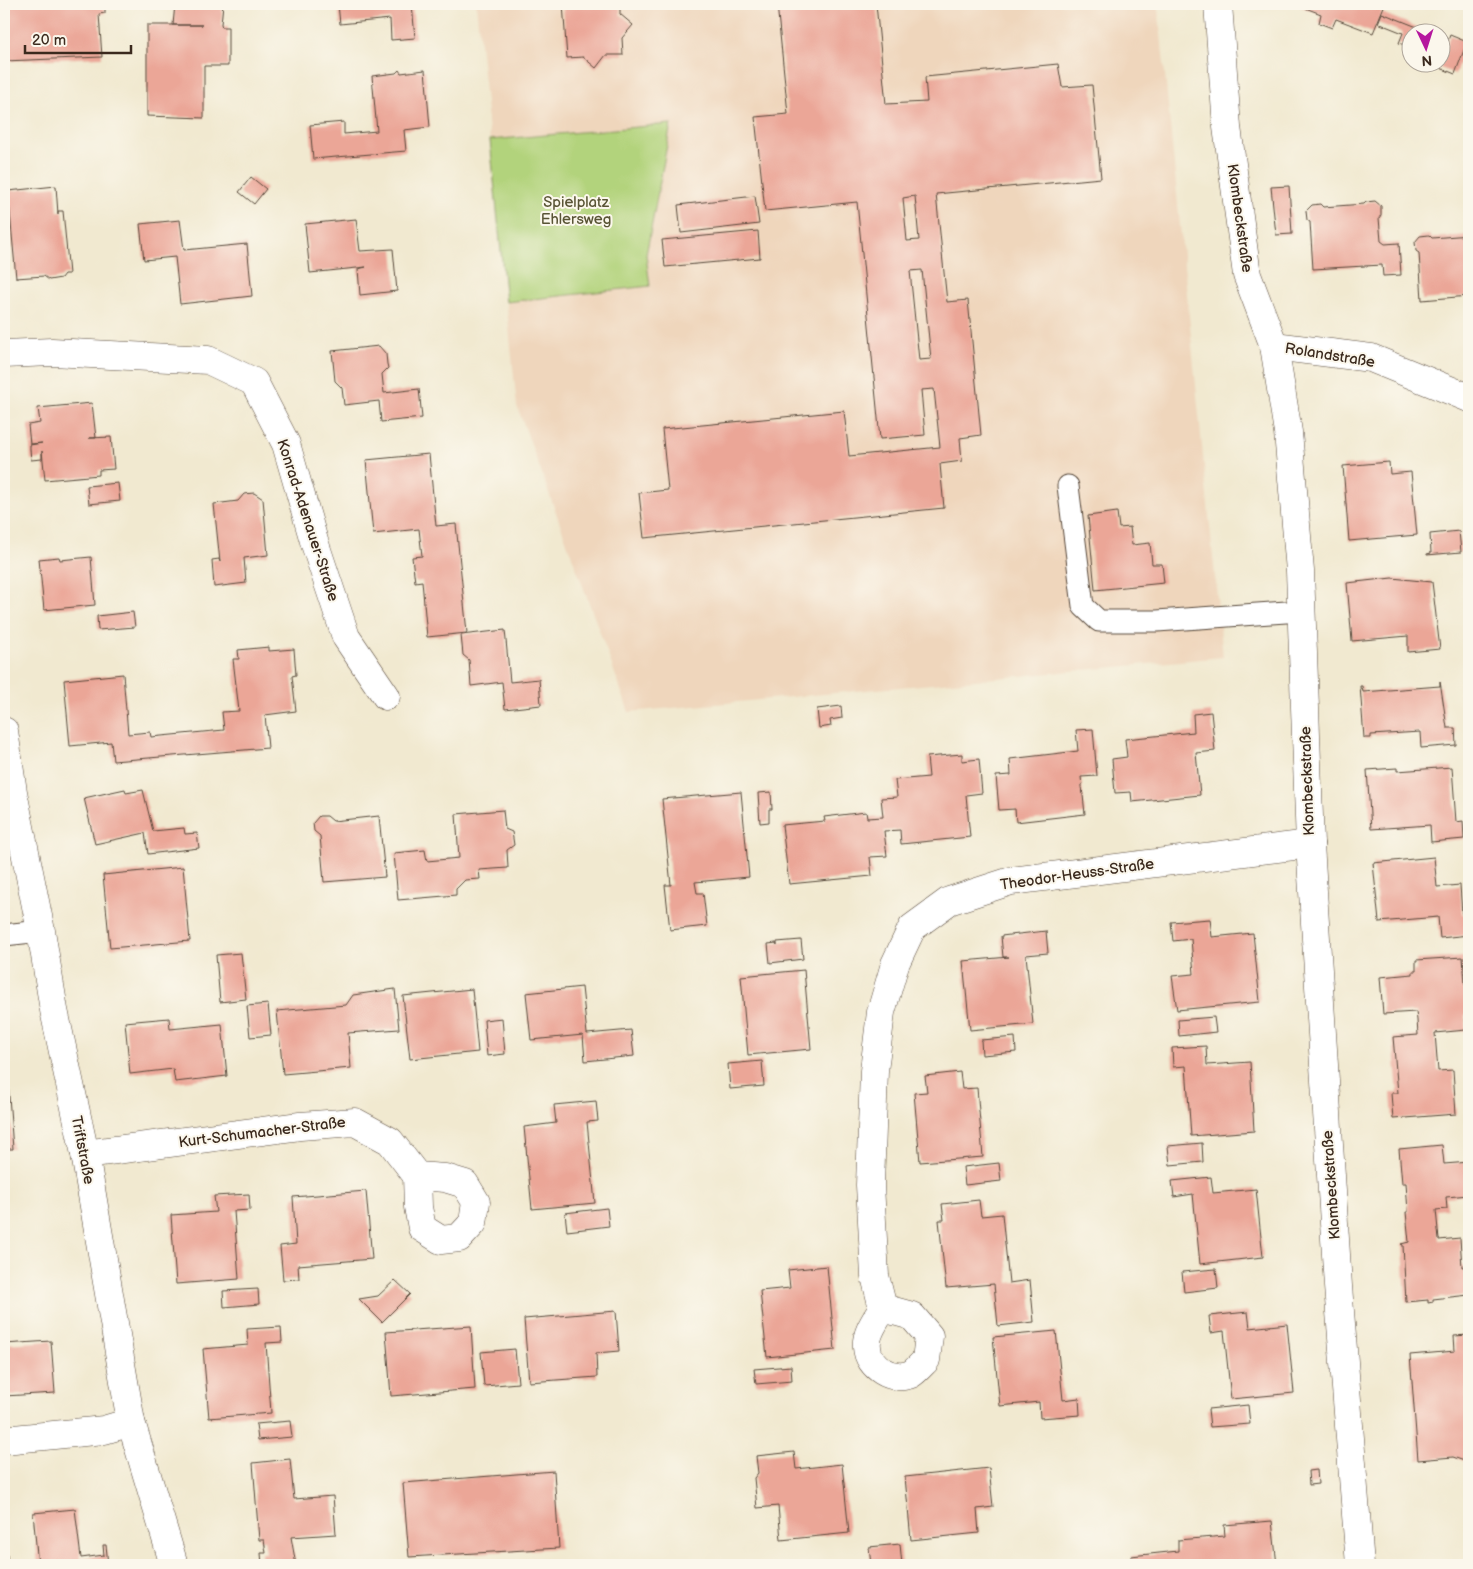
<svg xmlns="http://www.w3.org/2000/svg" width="1473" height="1569" font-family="'Balsamiq Sans',sans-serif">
  <rect width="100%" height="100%" fill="#fbf7ec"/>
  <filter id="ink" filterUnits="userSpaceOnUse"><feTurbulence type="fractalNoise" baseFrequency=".02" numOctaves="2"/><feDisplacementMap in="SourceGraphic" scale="10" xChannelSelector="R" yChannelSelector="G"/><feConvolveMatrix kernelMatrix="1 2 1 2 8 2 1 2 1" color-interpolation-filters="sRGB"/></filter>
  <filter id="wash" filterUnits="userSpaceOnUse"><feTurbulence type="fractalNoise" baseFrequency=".0096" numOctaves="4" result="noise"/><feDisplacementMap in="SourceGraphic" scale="20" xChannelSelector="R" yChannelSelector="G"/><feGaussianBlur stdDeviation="1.12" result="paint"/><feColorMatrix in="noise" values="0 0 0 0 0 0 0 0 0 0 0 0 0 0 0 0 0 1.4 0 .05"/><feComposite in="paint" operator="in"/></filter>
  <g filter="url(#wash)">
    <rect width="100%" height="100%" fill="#f1e9d0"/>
    <path fill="#efd6bc" d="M476,4H1158L1223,657L629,712L517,406Z"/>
    <path fill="#b2d37b" stroke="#767e4c" d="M671,124L646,255L650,286L506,302L490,140Z"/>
    <g id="blocks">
      <g fill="#eba697" fill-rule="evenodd">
        <path d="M4,4H105V13L99,14L102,57L4,61Z"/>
        <path d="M175,4H223L221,24L222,27H228V66H204V118L147,116V25H202H173Z"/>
        <path d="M338,4H391L392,6L412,4L415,38L391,40L390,19L340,24Z"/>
        <path d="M563,4H620V14L633,25L622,38L623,55H606L596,68L583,57L567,58Z"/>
        <path d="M777,4H876L886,104L927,102L925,77L1058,64L1062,87L1092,85L1101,178L936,194L947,302L968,300L981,435L960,438L962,461L940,464L944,508L644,538L639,493L668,490L662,429L844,411L849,456L940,447L934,389L921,390L925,435L880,439L857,202L765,211L755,117L788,114ZM915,196L919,240L907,241L903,198ZM922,270L931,359L919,360L910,271Z"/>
        <path d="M1295,4H1385L1373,33L1336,19L1332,28L1319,23L1321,14Z"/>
        <path d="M1382,13L1417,27L1414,32H1410L1409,47L1399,43L1403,33L1378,23Z"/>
        <path d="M1450,35L1467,42L1455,74L1438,67Z"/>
        <path d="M399,70L401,73L425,70L430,127L404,130L406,151L313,159L310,125L344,122V134L377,131L372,76L396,73Z"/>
        <path d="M251,177L266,189L254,204L239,192Z"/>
        <path d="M56,186L58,214V211H63L69,274H64L61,278L49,280L44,276L16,278L8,191Z"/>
        <path d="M1289,186L1292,234L1276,235L1271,187Z"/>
        <path d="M755,196L759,224L681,233L678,205Z"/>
        <path d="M1375,201L1381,206V215L1379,218L1381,241L1385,244L1399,243L1401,275L1383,276L1382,265L1313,269L1310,222L1307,220L1306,211L1312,205L1320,204L1323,207L1364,204L1366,202Z"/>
        <path d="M356,219L360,251L393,249L397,291L360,295L358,269L366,267L310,273L305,224Z"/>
        <path d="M180,220L184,250L247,244L252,296L180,304L175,257L144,260L140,224Z"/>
        <path d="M758,231L760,258L665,267L662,240Z"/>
        <path d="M1429,235L1432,238L1469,235V296L1422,300L1419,253L1416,251L1415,242L1420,236Z"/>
        <path d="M379,346L386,354L387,364L388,368L382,374L384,393L419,389L422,418L381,422L379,401L344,405L342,388L335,381L332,351Z"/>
        <path d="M92,403L96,438H89L111,437L114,469L99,470V475L45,480L42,451V459L31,460L30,449V445L42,443L30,444L28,425L40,423L38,408Z"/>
        <path d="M429,454L436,526L456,524L467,633L427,637L422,581L415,582L412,557L422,556L419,529L373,534L366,460Z"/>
        <path d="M1389,462L1390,474L1411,472L1417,535L1349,541L1343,466Z"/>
        <path d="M118,483L120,501L89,504L87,486Z"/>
        <path d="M254,493L263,499L268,555L244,558L246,583L214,587L212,560L219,559L220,562L214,504L238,501L244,494Z"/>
        <path d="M1117,512L1119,528L1130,527L1132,545L1150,543L1152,564H1162L1164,583L1095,590L1088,516Z"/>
        <path d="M1459,531L1461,552L1427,555V554L1431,553L1430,534Z"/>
        <path d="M59,557L60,560L91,557L95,605L44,610L39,559Z"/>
        <path d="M1392,578L1432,582L1440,649L1408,652V636L1352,641L1347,583Z"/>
        <path d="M133,612L135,627L98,630L97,616Z"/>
        <path d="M505,630L510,682L539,679L541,705L505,709L502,682L471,686L469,660L463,655L461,635Z"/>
        <path d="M269,647V651L294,649L296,675L292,676L296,711L265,715L268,748L113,761L111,742L70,746L64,680L123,674L128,734L150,732L151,737L224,730L222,712L239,711L233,659H239L238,650Z"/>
        <path d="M1440,681L1447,728H1455L1456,745L1421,748L1420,732L1371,735V738H1364L1360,686H1362L1363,692L1440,686Z"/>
        <path d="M841,706L842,718L830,720L831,726L819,728L817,709Z"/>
        <path d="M1211,712L1215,751L1196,753L1200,795L1132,802L1131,792L1115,793L1112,759L1127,757L1125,739L1194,732L1193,714Z"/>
        <path d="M1093,729L1097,776L1081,777L1085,814L1016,822L1015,809L999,810L996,776L1011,775L1010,759L1078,751L1076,730Z"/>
        <path d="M962,754V761L979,759L982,793L966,795L970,837L901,844L900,830L884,831L887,856L870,857L872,876L789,884L782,825L825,821L824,817L866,812L867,818L883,817L881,798L897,797L895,780L929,777L927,757Z"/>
        <path d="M1452,767L1456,822L1463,821L1464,839L1431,842L1430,825L1371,829L1367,770L1397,768V771Z"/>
        <path d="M125,789L126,793L143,790L153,831L184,828L185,834L197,833L199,848L148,854L145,833L95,844L84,798Z"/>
        <path d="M741,792L749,877L695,882L697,893H703L707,926L670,930L665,885H671L662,799Z"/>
        <path d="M771,792L772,809H769V822L760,823L758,793Z"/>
        <path d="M503,810L505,829L512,832L514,845L507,850L508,868L479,870L480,879L465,880L456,889V895L398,900L394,853L425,850L427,861L459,858L456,814Z"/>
        <path d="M319,816H327L333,821L379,816L385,877L324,882L320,836L314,831L313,823Z"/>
        <path d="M1434,857L1437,887L1460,885L1462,914L1469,913V935L1440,938L1438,917L1379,922L1373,863Z"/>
        <path d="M183,867L190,941L110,948L103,875Z"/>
        <path d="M1210,919L1212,937L1253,933L1260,1002L1177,1010L1172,976L1194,974L1191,939L1173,941L1171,922Z"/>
        <path d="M1046,931L1048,953L1026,955L1033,1024L970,1030L963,961L1009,957H1003L1001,936Z"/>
        <path d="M801,940L803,959L770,963L768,944L776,943L777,945V942Z"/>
        <path d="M241,953L246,999L220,1002L216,955Z"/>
        <path d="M1463,957L1465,984L1469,983V1014L1465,1015L1466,1030L1435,1033L1438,1071L1453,1070L1456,1114L1393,1119L1391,1093H1398L1393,1037L1418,1035L1417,1020L1416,1012L1383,1014L1380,977L1413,974V971H1416V960Z"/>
        <path d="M804,970L811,1049L748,1055L741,976Z"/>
        <path d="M582,987L587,1034L631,1030L634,1056L585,1061L583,1035L531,1040L526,993Z"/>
        <path d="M395,989L399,1029L348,1033L351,1068L283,1074L277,1011L346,1005L353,995Z"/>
        <path d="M472,989L478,1052L410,1059L403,996Z"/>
        <path d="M268,1004L271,1035L250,1037L247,1006Z"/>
        <path d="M1214,1017L1216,1032L1179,1036L1178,1020Z"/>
        <path d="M169,1018L170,1029L222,1024L227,1076L175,1082L173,1069L130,1074L125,1022Z"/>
        <path d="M502,1018L505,1054L487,1056L484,1020Z"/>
        <path d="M1015,1037L1016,1052L982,1055L981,1040Z"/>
        <path d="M1206,1046L1207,1065L1250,1062L1254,1131L1191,1136L1186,1066L1173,1067L1172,1048Z"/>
        <path d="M762,1061L764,1086L730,1089L728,1064Z"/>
        <path d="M960,1072L962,1089L977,1088L983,1157L920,1162L914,1093L927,1092L925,1076Z"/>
        <path d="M8,1083L13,1149H4V1084Z"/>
        <path d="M596,1101L598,1121L587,1122L595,1203L532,1209L524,1127L556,1123L554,1105Z"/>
        <path d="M1202,1143L1203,1162L1170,1165L1168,1146Z"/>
        <path d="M1442,1145L1444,1164L1469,1162V1195L1446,1197L1447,1209L1436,1210L1439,1240L1460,1238L1462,1267L1469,1266V1295L1433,1299V1302L1428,1303V1300L1406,1302L1403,1245L1401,1244L1409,1242L1406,1212H1408L1406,1183H1402L1399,1149Z"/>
        <path d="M999,1163L1001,1181L965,1185L963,1167Z"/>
        <path d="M1211,1177L1213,1193L1256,1189L1263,1257L1200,1264L1193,1194L1174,1197L1172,1181Z"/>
        <path d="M366,1191L372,1259L298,1265L299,1279L283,1280L280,1246L296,1244L293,1197Z"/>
        <path d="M249,1194L250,1210L234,1211L239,1279L176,1284L171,1215L216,1212L214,1196Z"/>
        <path d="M979,1200L981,1216L1002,1214L1009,1283L1030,1280L1034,1322L998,1326L994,1284L946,1288L939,1220H944L942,1204Z"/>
        <path d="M607,1208L609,1226L567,1231L565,1213Z"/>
        <path d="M827,1266L835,1350L767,1357L760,1291L790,1288L788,1270Z"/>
        <path d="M1216,1269L1218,1288L1184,1292L1182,1272Z"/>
        <path d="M395,1280L410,1294L382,1322L359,1299L378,1296Z"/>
        <path d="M258,1289L259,1304L224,1307L223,1291Z"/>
        <path d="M616,1311L619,1351L596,1353L597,1377L529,1382L524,1319Z"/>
        <path d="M1248,1312L1250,1328L1287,1324L1294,1393L1231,1399L1224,1331L1211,1333L1209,1316Z"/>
        <path d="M471,1326L475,1389L391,1396L386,1332Z"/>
        <path d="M281,1327L282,1342L266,1343L271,1413L209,1418L203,1349L248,1345L247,1329Z"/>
        <path d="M1056,1331L1063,1400L1079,1398L1080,1415L1040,1418L1039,1402L1000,1406L993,1337Z"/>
        <path d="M1469,1335V1389H1466L1469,1468L1467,1462L1453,1457L1418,1460L1410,1355L1455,1351L1454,1336Z"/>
        <path d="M51,1341L55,1393L4,1396V1344Z"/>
        <path d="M515,1349L518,1383L484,1386L481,1352Z"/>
        <path d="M791,1366L792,1381L756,1384L754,1369Z"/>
        <path d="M1248,1405L1250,1424L1210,1427L1208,1409Z"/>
        <path d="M290,1421L292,1437L258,1440L256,1424Z"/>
        <path d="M794,1452L796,1469L842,1464L849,1533L781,1540L778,1506L757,1508L754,1478L758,1473L756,1456Z"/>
        <path d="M290,1459L294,1499L333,1496L336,1534L291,1537L296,1565H262L261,1553H266L264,1540H259L253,1463Z"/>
        <path d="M989,1468L993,1507L977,1509L979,1533L911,1540L905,1477Z"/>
        <path d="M1317,1470L1318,1484L1309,1485L1308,1471Z"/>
        <path d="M554,1471L559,1548L409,1557L403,1483Z"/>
        <path d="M75,1509L81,1558L104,1555L103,1545H106L108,1565H38L33,1513Z"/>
        <path d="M1272,1521L1277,1565H1132L1131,1556L1178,1551V1540L1225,1536L1224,1525Z"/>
        <path d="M4,1543H6L8,1565H4Z"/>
        <path d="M900,1544L902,1565H871L869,1547Z"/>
      </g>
    </g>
  </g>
  <g filter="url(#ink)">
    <use href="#blocks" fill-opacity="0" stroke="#564739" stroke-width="1"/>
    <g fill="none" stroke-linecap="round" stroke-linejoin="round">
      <defs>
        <g id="lane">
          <path d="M1068,486L1083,606L1099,621H1157L1301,611"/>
          <path d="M4,935L41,931"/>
        </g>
        <g id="street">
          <path d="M1218,4L1227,127L1247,275L1274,346L1288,432L1300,571L1310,844L1338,1286L1360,1565"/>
          <path d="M1274,346L1371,358L1469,398"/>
          <path d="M4,354L52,352L208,360L254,382L286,444L314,541L346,637L386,696"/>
          <path d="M85,1154L300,1126L355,1122L390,1141L417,1176L418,1207L422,1228L441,1240L459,1238L473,1223L476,1202L465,1184L445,1178L417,1176"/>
          <path d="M883,1308L912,1316L929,1336L926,1360C922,1364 916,1371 911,1374C893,1382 868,1367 867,1347C865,1334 877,1318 883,1308L875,1276L870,1185L874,1071L881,1012L895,964L912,928L949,901L1011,881L1310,844"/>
          <path d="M4,1440L104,1430L131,1422"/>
        </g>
        <path id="secondary" d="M4,731L13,792L41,931L54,1010L85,1154L131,1422L174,1565"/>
      </defs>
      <use href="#lane" stroke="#564739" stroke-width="23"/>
      <use href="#street" stroke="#564739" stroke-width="29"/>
      <use href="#secondary" stroke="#564739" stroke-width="29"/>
      <use href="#lane" stroke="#fff" stroke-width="21"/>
      <use href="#street" stroke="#fff" stroke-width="28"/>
      <use href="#secondary" stroke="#fff" stroke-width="28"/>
    </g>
  </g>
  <g text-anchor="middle" stroke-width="4" stroke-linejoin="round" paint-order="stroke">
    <g font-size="15" fill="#595435" stroke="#fbf7ec">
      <text x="576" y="207">Spielplatz<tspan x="576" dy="17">Ehlersweg</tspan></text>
    </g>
    <g font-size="15" fill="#3b2a1e" stroke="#fbf7ec">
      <text transform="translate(1240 218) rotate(82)" y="5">Klombeckstraße</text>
      <text transform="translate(1330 355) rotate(9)" y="5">Rolandstraße</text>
      <text transform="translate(308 520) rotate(72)" y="5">Konrad-Adenauer-Straße</text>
      <text transform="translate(1307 781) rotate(-92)" y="5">Klombeckstraße</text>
      <text transform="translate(1077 874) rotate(-8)" y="5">Theodor-Heuss-Straße</text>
      <text transform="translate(262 1132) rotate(-7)" y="5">Kurt-Schumacher-Straße</text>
      <text transform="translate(83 1150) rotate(79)" y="5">Triftstraße</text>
      <text transform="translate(1331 1185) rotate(-94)" y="5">Klombeckstraße</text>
    </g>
  </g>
  <rect width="1473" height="1569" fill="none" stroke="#fbf7ec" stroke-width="20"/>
  <g transform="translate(1426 48) rotate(176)"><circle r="24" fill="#fbf7ec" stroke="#aea59a"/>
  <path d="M0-4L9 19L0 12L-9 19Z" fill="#b5179e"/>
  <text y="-8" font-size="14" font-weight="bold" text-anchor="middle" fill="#3b2a1e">N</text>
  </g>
  <path d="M25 45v8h106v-8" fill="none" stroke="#3b2a1e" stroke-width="2.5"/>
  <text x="32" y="45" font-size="15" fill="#3b2a1e" stroke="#fbf7ec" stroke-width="4" paint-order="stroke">20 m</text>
</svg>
